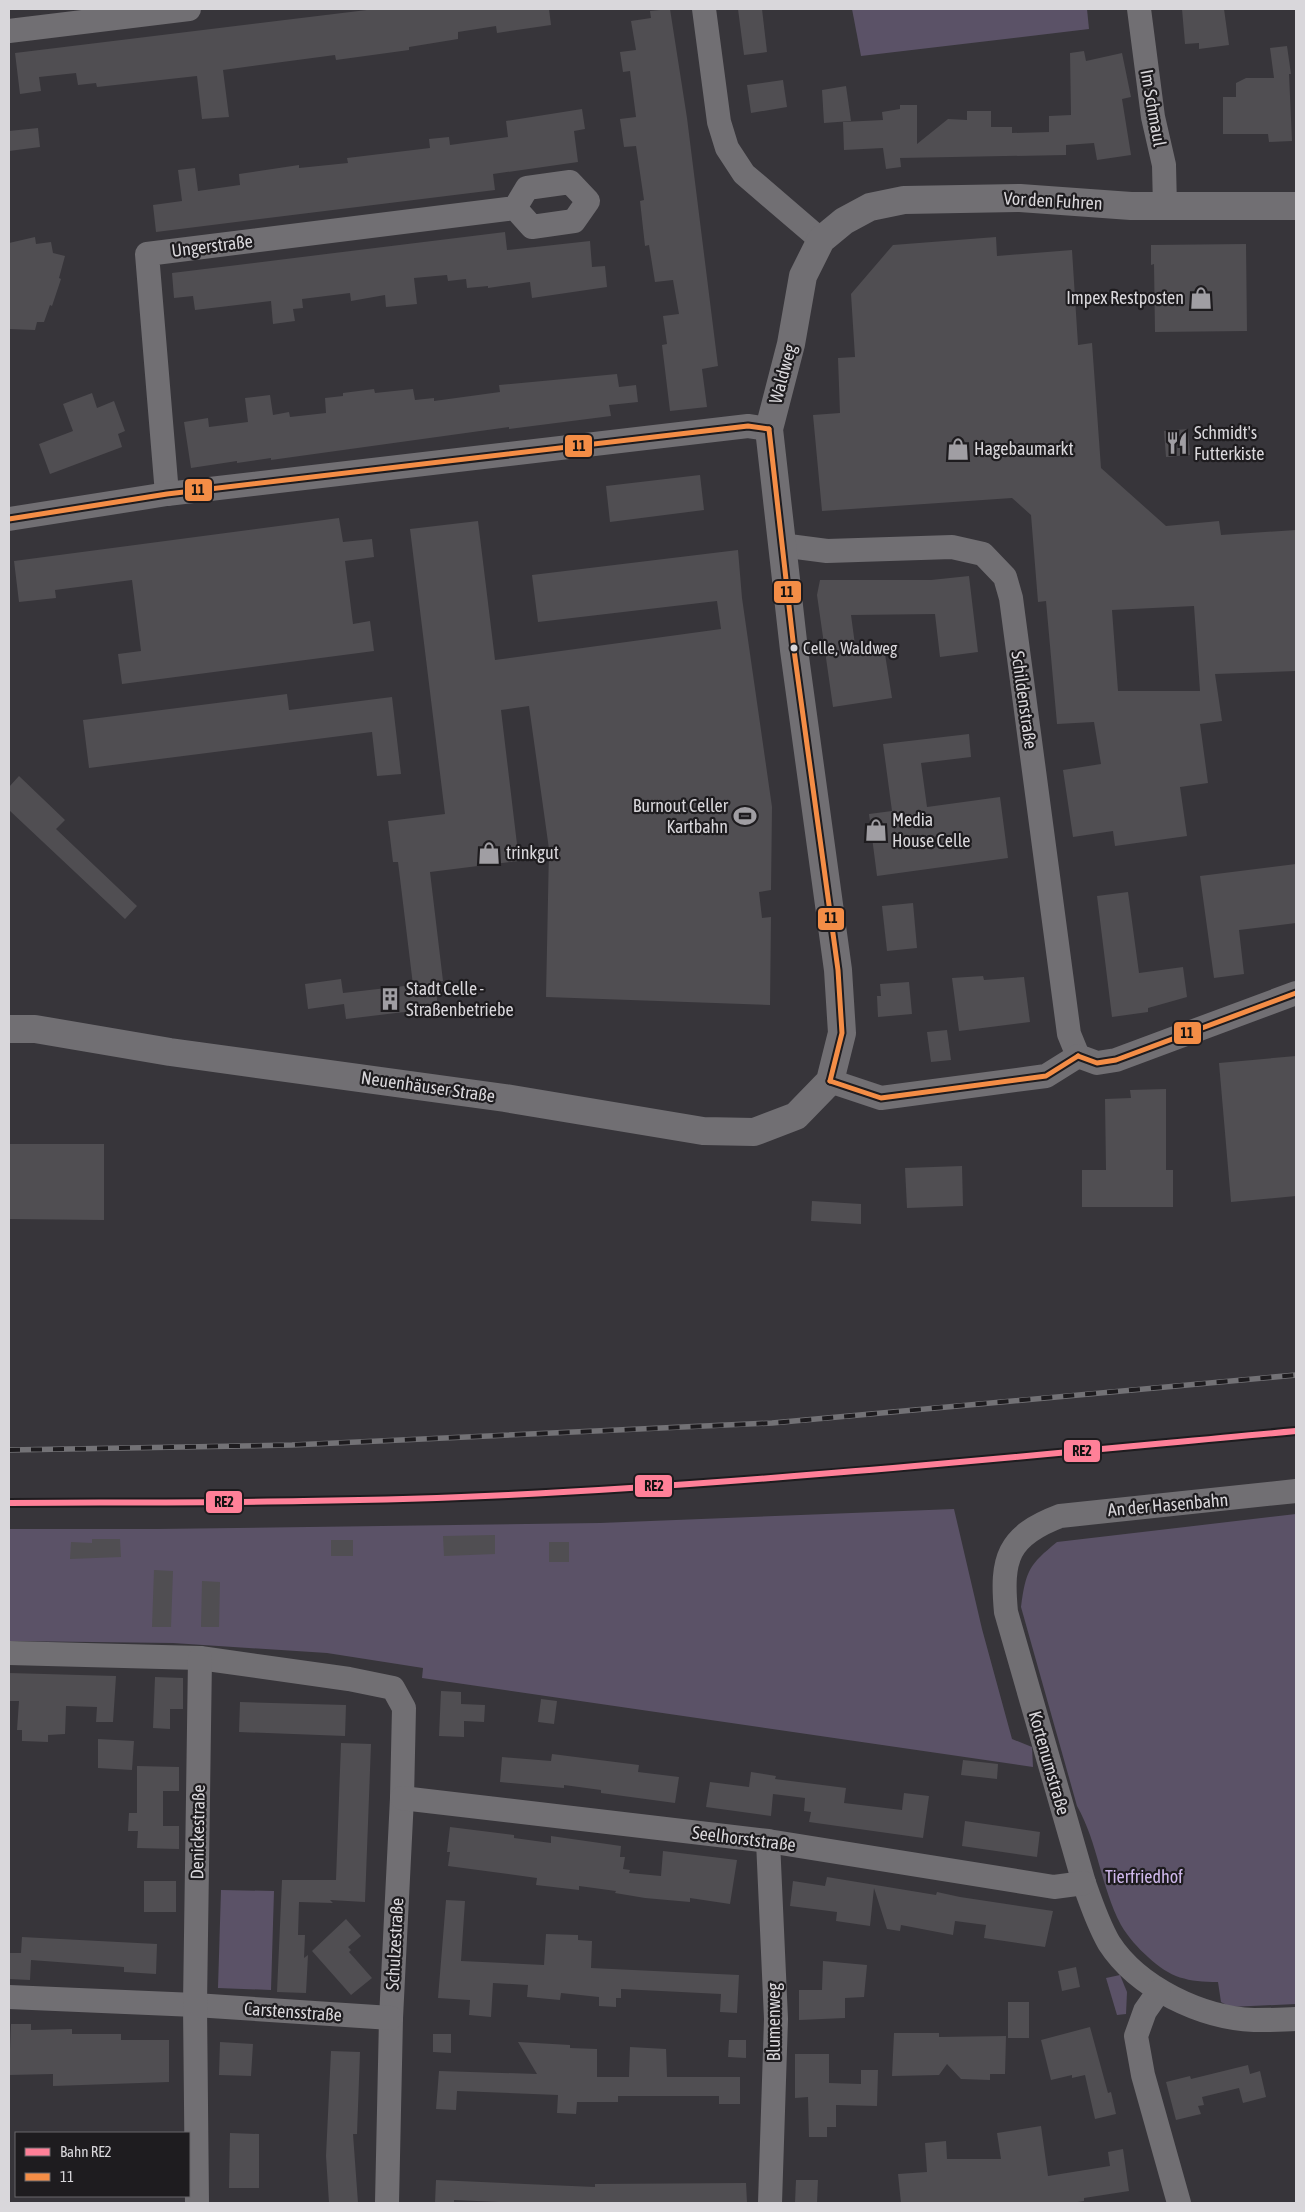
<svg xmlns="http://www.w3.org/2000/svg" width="1305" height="2212" font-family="'Asap Condensed',sans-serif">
  <rect width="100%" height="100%" fill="#37353a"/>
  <g fill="#5b5267">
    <path d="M852,9H1087L1089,29L861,56Z"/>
    <path d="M954,1509L982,1629L1012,1739L1032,1747L1033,1767L422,1678L423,1668L327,1653L173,1643L9,1641V1529H157L600,1523Z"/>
    <path d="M1296,1514V2004L1230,2007L1221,2002L1218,1982C1188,1982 1170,1978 1148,1957C1138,1948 1128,1937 1121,1925C1101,1887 1098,1843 1077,1806L1021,1607C1026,1570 1029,1565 1057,1542Z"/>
    <path d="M221,1890L274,1891L271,1990L218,1988Z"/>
    <path d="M1120,1975L1127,1992L1126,2014L1117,2015L1106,1978Z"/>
  </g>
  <g fill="#504e52" fill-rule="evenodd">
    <path d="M375,9H549L551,25L497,33L496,26L458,32V39L409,47V50L336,60L335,55L223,70L229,117L202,119L197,76L97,87L96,83L78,85L76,73L39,77L41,91L20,94L15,53Z"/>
    <path d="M670,9L687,118L718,366L702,369L707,407L670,411L662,345L667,344L663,316L679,314L673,280L655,282L649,245L645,246L640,201L644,200L636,146L624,147L620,119L636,117L630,71L623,72L620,52L636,50L631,21L651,18L650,11Z"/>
    <path d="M738,9H762L767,52L744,55Z"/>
    <path d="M1182,9H1224L1229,45L1199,49V43L1185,44Z"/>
    <path d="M1287,46L1291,74H1289L1292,141L1269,142L1268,134H1223V97H1236V83L1246,78H1274L1270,48Z"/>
    <path d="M1084,51L1086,61L1122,53L1131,97L1122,99L1131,155L1097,160L1094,143L1066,145V155L900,158L901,167L886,169L883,148L844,150L843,122L883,120L882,112L900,109V105H917V144L948,119L967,120V111H991V127H1012V133L1049,132V116L1071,115L1070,53Z"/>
    <path d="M783,80L787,107L751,113L747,85Z"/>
    <path d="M846,86L851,121L824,123L822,90Z"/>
    <path d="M582,109L585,129L574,131L578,162L493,174L495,190L156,232L153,205L182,201L178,170L195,168L198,191L240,185L239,174L299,165V168L348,163L347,158L430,148L429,139L449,137L450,145L508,137L506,121Z"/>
    <path d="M38,128L40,147L9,151V131Z"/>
    <path d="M505,232L507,250L590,241L592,267L605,266L607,287L532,298L530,282L488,288V286L467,288L466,279L448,281L447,275L414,278L417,304L386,307L385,295L351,301L350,293L302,299L303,308L293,309L295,321L273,324L271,301L195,310L193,296L174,298L172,273Z"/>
    <path d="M35,237L36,244L51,242L53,253L65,256L59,278L61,279L52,306L50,305L44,322H37L35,330L9,329V243Z"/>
    <path d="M996,237L997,256L1072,250L1078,345L1092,343L1101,468L1166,526L1219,521L1221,535L1296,530V671L1215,674L1222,721L1200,724L1208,783L1180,787L1187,836L1115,846L1113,831L1073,837L1063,770L1101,764L1094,722L1057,724L1046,601L1038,602L1031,515L1012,498L822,511L813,415L840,413L838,358L855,357L851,294L893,245ZM1194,606L1200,691H1118L1112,610Z"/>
    <path d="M1246,244L1247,331L1155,332L1154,264L1151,265V245Z"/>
    <path d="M617,374L619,387L636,385L638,402L609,405L611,416L509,429V427L271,460V458L237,463V461L191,468L184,422L208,418L209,427L248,422L245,398L270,395L273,415L289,412L290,417L326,413L325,398L343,396V393L374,389L375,393L413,389L415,400L434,398V401L500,392L499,385Z"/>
    <path d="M92,393L97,408L114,401L125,431L118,434L122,447L50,474L39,444L73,431L63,404Z"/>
    <path d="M1188,429L1190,455L1166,457L1164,431Z"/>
    <path d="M700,475L704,510L610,522L606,486Z"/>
    <path d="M339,518L343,542L372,539L374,557L345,561L353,624L370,621L374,651L122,684L118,654L141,651L132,580L55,590L56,598L19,602L14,561Z"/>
    <path d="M478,521L495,660L721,629L717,601L538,622L532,575L738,550L742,598L772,807L771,890L759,892L762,918L771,917L770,1005L546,997L549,849L529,706L501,710L519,861L430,872L443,981L435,982L438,1008L346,1019L344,1004L308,1009L305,984L341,979L343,993L413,985L398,862H393L388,821L445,814L410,529Z"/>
    <path d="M969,576L978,652L940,657L935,614L851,615L856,652L884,648L892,698L833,707L817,595L820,580H931Z"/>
    <path d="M287,694L289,710L392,697L401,774L377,776L372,732L89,768L83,720Z"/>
    <path d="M969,734L971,757L921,763L927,807L1000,797L1008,858L877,876L869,814L892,811L883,744Z"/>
    <path d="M19,776L65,820L56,829L137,906L125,919L9,810V787Z"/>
    <path d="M1296,864V923L1239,930L1244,974L1214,978L1200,876Z"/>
    <path d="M1128,892L1139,973L1183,967L1187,997L1148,1008V1012L1112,1017L1097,896Z"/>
    <path d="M913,903L917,948L887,951L882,906Z"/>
    <path d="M983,976L984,980L1024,977L1030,1022L959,1031L952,978Z"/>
    <path d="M909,982L912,1014L878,1017L877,996H881L880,984Z"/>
    <path d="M947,1030L951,1060L931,1062L927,1032Z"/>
    <path d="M1296,1056V1196L1231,1202L1219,1063Z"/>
    <path d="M1166,1089V1170H1173V1207H1082V1170H1106L1105,1099L1131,1098L1130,1090Z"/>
    <path d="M9,1144H104V1220L9,1219Z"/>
    <path d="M962,1166L963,1206L907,1208L905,1168Z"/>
    <path d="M812,1201L861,1204V1224L811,1221Z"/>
    <path d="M495,1535V1554L444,1556L443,1536Z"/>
    <path d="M92,1539H120L121,1557L70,1559L71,1542L92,1543Z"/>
    <rect x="331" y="1540" width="22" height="16"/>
    <rect x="549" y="1542" width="20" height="20"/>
    <path d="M154,1570L173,1571L171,1627H152Z"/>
    <path d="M202,1581L220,1582L219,1627H201Z"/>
    <path d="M9,1673L116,1676L113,1722H96L97,1707L66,1706L65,1734L48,1735V1742L22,1741V1730H17L19,1701H9Z"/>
    <path d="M155,1677L183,1678V1709H170V1729L153,1728Z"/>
    <path d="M441,1691L461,1692V1704L485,1705L484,1722L464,1721V1737L439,1736Z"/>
    <path d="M541,1699L557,1701L554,1724L538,1722Z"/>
    <path d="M240,1702L346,1705L345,1736L239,1732Z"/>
    <path d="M98,1739L134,1741L132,1770L98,1768Z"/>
    <path d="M341,1743L371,1744L365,1902L330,1900L333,1903L299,1902L298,1935H305L304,1958L308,1955L306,1993L277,1992L282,1880H336Z"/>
    <path d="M552,1754L639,1765L638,1772L679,1777L675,1803L601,1793V1790L564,1785V1788L500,1782L502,1757L551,1761Z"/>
    <path d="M963,1760L998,1764L997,1779L961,1775Z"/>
    <path d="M137,1766L179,1767V1791H163V1826H179V1849L137,1848L138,1831H128L129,1813H137Z"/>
    <path d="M751,1772L776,1776L775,1779L846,1788L844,1803L902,1810L904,1793L929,1796L923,1838L809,1822L811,1812L804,1811L805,1798L773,1794L771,1816L706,1807L710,1782L749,1787Z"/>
    <path d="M965,1821L1040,1832L1037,1857L962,1846Z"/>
    <path d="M450,1827L514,1835V1838L551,1843V1836L621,1846L620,1857H625L623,1869L630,1870L629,1873L661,1876L663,1851L737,1860L730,1904L690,1898V1902L645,1898L615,1893L616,1891L579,1886V1890L536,1885L537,1878L448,1866L450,1852H447Z"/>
    <path d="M827,1877L936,1895L937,1892L960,1897L1053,1911L1045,1947L984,1938L986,1925L955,1921L953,1935L901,1925L900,1931L887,1929L874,1888L870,1926L836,1921L837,1912L790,1906L793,1881L825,1886Z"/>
    <rect x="144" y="1881" width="32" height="31"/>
    <path d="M446,1900L465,1901L461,1961L544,1965L546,1934L578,1935V1940L592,1941L591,1968L739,1975L737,2013L720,2012L721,1994L621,1989V1998H616V2007L599,2006V1997L561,1993L560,2000L527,1997L528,1985L493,1983L491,2017L469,2015L470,2000L438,1998Z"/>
    <path d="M346,1919L361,1936L348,1947L351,1950L349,1952L372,1978L351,1995L312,1951Z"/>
    <path d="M22,1937L157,1944L156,1974L124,1972V1967L31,1960L30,1980L9,1979V1953H21Z"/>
    <path d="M823,1961L867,1965L864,1997L845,1998V2018L799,2020V1990H822Z"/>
    <path d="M1076,1967L1080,1987L1062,1991L1058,1971Z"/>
    <rect x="1008" y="2002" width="21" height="36"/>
    <path d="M11,2024H31V2030L72,2029V2034H121V2040H169V2082L53,2086V2074L9,2075Z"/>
    <path d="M1090,2027L1108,2093L1111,2092L1116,2114L1095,2119L1085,2075L1072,2078V2075L1051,2080L1041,2040Z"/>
    <path d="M894,2033H939V2037L1006,2036L1005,2074H990V2080L961,2079L947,2064L939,2075L892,2076Z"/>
    <path d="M433,2034H451V2053L433,2052Z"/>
    <path d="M729,2040H746V2058L728,2057Z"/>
    <path d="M220,2042L253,2044L251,2076L219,2075Z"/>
    <path d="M518,2042L570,2045V2048L597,2049V2077H629L630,2047L666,2049L667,2077H740V2104H719V2096H618V2102H577L576,2114L557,2113L558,2095L457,2091L456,2110L436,2109L439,2071L537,2074Z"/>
    <path d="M331,2051L360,2052L357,2134H353L358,2203H329L326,2156Z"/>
    <path d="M795,2054H829V2083L861,2084V2070H878L877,2106L836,2105V2127H827V2137H809L808,2097L795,2098Z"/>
    <path d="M1248,2065L1250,2074L1260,2071L1266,2097L1243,2103L1239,2088L1202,2097L1204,2105L1198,2106L1201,2114L1176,2120L1166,2082L1190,2076L1191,2079Z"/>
    <path d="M1041,2126L1048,2176L1110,2166L1108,2152L1123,2149L1129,2191L1084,2198V2201L1071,2203H901L898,2174L927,2172L925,2143L946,2141L947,2159H1001L997,2133Z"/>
    <path d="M230,2133L259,2134V2188H229Z"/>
    <path d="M436,2180L595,2187V2184L746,2183L747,2203H522L454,2200V2203H435Z"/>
    <path d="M796,2180H818L817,2203H795Z"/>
  </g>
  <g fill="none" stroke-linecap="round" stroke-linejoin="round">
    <g stroke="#716f73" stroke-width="24">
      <path d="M704,9L719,122L727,148L744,174L821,240"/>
      <path d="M1139,9L1153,117L1164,165L1165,207"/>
      <path d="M9,31L189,9"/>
      <path d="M167,494L147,254L515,208L532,227L574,221L588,201L570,182L527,188L515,208"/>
      <path d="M9,519L167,494L748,426L769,429"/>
      <path d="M781,545L827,551L952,547L983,554L1005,577L1011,598L1069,1034L1078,1056L1097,1063L1116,1060L1296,993"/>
      <path d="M830,1081L881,1098L1046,1076L1078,1056"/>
      <path d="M1296,1491L1060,1516C1007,1536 1001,1559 1006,1612L1084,1883C1091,1903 1098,1924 1109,1943C1138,1988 1202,2018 1254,2020C1268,2020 1282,2020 1296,2019"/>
      <path d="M9,1653L200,1658L349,1679L393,1688L404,1708L402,1798L391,2018L387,2203"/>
      <path d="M402,1798L768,1841L1054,1887L1084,1883"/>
      <path d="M768,1841L776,2019L770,2203"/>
      <path d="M1159,1991L1145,2011L1136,2036L1143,2075L1179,2203"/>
      <path d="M9,1997L195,2005L391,2018"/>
      <path d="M197,2203L195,2005L200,1658"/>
    </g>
    <path stroke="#716f73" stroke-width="28" d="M9,1029H35L170,1052L505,1098L703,1131L754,1132L796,1116L830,1081L842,1033L838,970L794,650L769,429L791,344L803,276L821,240L844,221L870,207L904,200L1020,198L1131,206H1296"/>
    <defs>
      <path id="rail" d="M9,1450L292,1445L772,1423L1296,1375"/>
    </defs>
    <use href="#rail" stroke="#737276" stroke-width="5.5"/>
    <use href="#rail" stroke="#1e1c1f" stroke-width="4" stroke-dasharray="11" stroke-linecap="butt"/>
    <defs>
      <g id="bus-1">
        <path d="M769,429L794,650L838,970L842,1033L830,1081"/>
        <path d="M9,519L167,494L748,426L769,429"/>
        <path d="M1078,1056L1097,1063L1116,1060L1296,993"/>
        <path d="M830,1081L881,1098L1046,1076L1078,1056"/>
      </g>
    </defs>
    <use href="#bus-1" stroke="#1e1c1f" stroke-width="9"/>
    <use href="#bus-1" stroke="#f48d46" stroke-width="5"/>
    <defs>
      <path id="rail-1" d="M9,1503C175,1502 342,1503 508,1495C771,1482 1034,1455 1296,1431"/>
    </defs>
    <use href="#rail-1" stroke="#1e1c1f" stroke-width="10"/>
    <use href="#rail-1" stroke="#ff8098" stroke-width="6"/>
  </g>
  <defs>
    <symbol id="shop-bare" viewBox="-9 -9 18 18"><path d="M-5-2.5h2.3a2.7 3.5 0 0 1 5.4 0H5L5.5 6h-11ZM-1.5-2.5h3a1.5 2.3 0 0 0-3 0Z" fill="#a09ea3" stroke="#1e1c1f" stroke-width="2.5" paint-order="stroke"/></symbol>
    <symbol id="restaurant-bare" viewBox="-9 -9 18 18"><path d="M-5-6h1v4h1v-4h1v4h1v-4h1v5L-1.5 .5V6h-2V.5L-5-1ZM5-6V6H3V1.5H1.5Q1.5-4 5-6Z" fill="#a09ea3" stroke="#1e1c1f" stroke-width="2.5" paint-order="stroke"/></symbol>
    <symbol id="stadium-bare" viewBox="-9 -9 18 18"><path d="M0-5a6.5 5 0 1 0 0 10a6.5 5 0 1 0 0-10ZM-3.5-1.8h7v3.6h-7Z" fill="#a09ea3" stroke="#1e1c1f" stroke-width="2.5" paint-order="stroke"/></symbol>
    <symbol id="building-bare" viewBox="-9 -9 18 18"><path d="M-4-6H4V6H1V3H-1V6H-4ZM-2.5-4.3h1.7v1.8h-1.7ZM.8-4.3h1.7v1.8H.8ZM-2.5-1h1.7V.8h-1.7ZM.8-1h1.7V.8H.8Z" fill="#a09ea3" stroke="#1e1c1f" stroke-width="2.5" paint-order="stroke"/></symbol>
  </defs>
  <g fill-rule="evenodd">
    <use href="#shop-bare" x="1185" y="282" width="32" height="32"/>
    <use href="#restaurant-bare" x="1161" y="427" width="32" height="32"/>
    <use href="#shop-bare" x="942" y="433" width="32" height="32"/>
    <use href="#stadium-bare" x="729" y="800" width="32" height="32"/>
    <use href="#shop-bare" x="860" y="814" width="32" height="32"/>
    <use href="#shop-bare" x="473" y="837" width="32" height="32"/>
    <use href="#building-bare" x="374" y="983" width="32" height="32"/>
  </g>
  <circle fill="#d9d7db" stroke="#1e1c1f" stroke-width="2" cx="794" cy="648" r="4.5"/>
  <g text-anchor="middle" stroke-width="4.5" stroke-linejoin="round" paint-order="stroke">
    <g font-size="17" fill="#d9d7db" stroke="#1e1c1f" text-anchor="start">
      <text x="803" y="654">Celle, Waldweg</text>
    </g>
    <g font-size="18" fill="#d9d7db" stroke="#1e1c1f">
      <text transform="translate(1153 108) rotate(80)" y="6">Im Schmaul</text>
      <text transform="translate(1053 201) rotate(3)" y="6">Vor den Fuhren</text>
      <text transform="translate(212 246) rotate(-7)" y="6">Ungerstraße</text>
      <text transform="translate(783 374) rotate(-75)" y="6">Waldweg</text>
      <text transform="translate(1024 700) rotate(82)" y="6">Schildenstraße</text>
      <text transform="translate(428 1087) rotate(8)" y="6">Neuenhäuser Straße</text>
      <text transform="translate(1168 1505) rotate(-5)" y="6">An der Hasenbahn</text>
      <text transform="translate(1049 1763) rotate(74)" y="6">Kortenumstraße</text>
      <text transform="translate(198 1832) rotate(-89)" y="6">Denickestraße</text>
      <text transform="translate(744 1839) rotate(7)" y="6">Seelhorststraße</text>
      <text transform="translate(395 1944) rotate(-87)" y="6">Schulzestraße</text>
      <text transform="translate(293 2012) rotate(4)" y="6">Carstensstraße</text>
      <text transform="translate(774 2022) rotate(-90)" y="6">Blumenweg</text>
    </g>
    <g font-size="18" fill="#d9d7db" stroke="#1e1c1f" text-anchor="start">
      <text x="1184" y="304" text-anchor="end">Impex Restposten</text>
      <text x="1194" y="439">Schmidt's<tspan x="1194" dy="21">Futterkiste</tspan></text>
      <text x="974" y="455">Hagebaumarkt</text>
      <text x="728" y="812" text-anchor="end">Burnout Celler<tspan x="728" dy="21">Kartbahn</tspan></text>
      <text x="892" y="826">Media<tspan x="892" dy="21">House Celle</tspan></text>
      <text x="506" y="859">trinkgut</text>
      <text x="406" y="995">Stadt Celle -<tspan x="406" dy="21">Straßenbetriebe</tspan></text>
    </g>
    <g font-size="18" fill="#cfb8eb" stroke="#1e1c1f">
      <text x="1144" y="1883">Tierfriedhof</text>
    </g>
  </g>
  <g stroke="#1e1c1f" stroke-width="2">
    <rect x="564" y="434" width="29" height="24" rx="5" fill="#f48d46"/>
    <rect x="184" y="478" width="29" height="24" rx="5" fill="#f48d46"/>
    <rect x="773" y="580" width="29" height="24" rx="5" fill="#f48d46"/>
    <rect x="817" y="907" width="28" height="24" rx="5" fill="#f48d46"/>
    <rect x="1173" y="1021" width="29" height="24" rx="5" fill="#f48d46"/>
    <rect x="1063" y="1439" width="38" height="24" rx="5" fill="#ff8098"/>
    <rect x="634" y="1474" width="39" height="24" rx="5" fill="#ff8098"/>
    <rect x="205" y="1490" width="38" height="24" rx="5" fill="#ff8098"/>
  </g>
  <g font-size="14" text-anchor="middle" font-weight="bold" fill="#111">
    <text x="579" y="451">11</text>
    <text x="198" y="495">11</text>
    <text x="787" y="597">11</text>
    <text x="831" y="923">11</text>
    <text x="1187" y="1038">11</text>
    <text x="1082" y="1456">RE2</text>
    <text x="654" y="1491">RE2</text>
    <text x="224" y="1507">RE2</text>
  </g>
  <rect width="1305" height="2212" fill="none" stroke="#d9d7db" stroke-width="20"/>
  <rect x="15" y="2132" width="175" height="65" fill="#1e1c1f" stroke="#69676a"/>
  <rect x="25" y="2148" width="25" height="8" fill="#ff8098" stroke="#69676a"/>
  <text x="60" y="2157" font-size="15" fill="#d9d7db">Bahn RE2</text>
  <rect x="25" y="2173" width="25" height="8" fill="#f48d46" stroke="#69676a"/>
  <text x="60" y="2182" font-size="15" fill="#d9d7db">11</text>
</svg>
